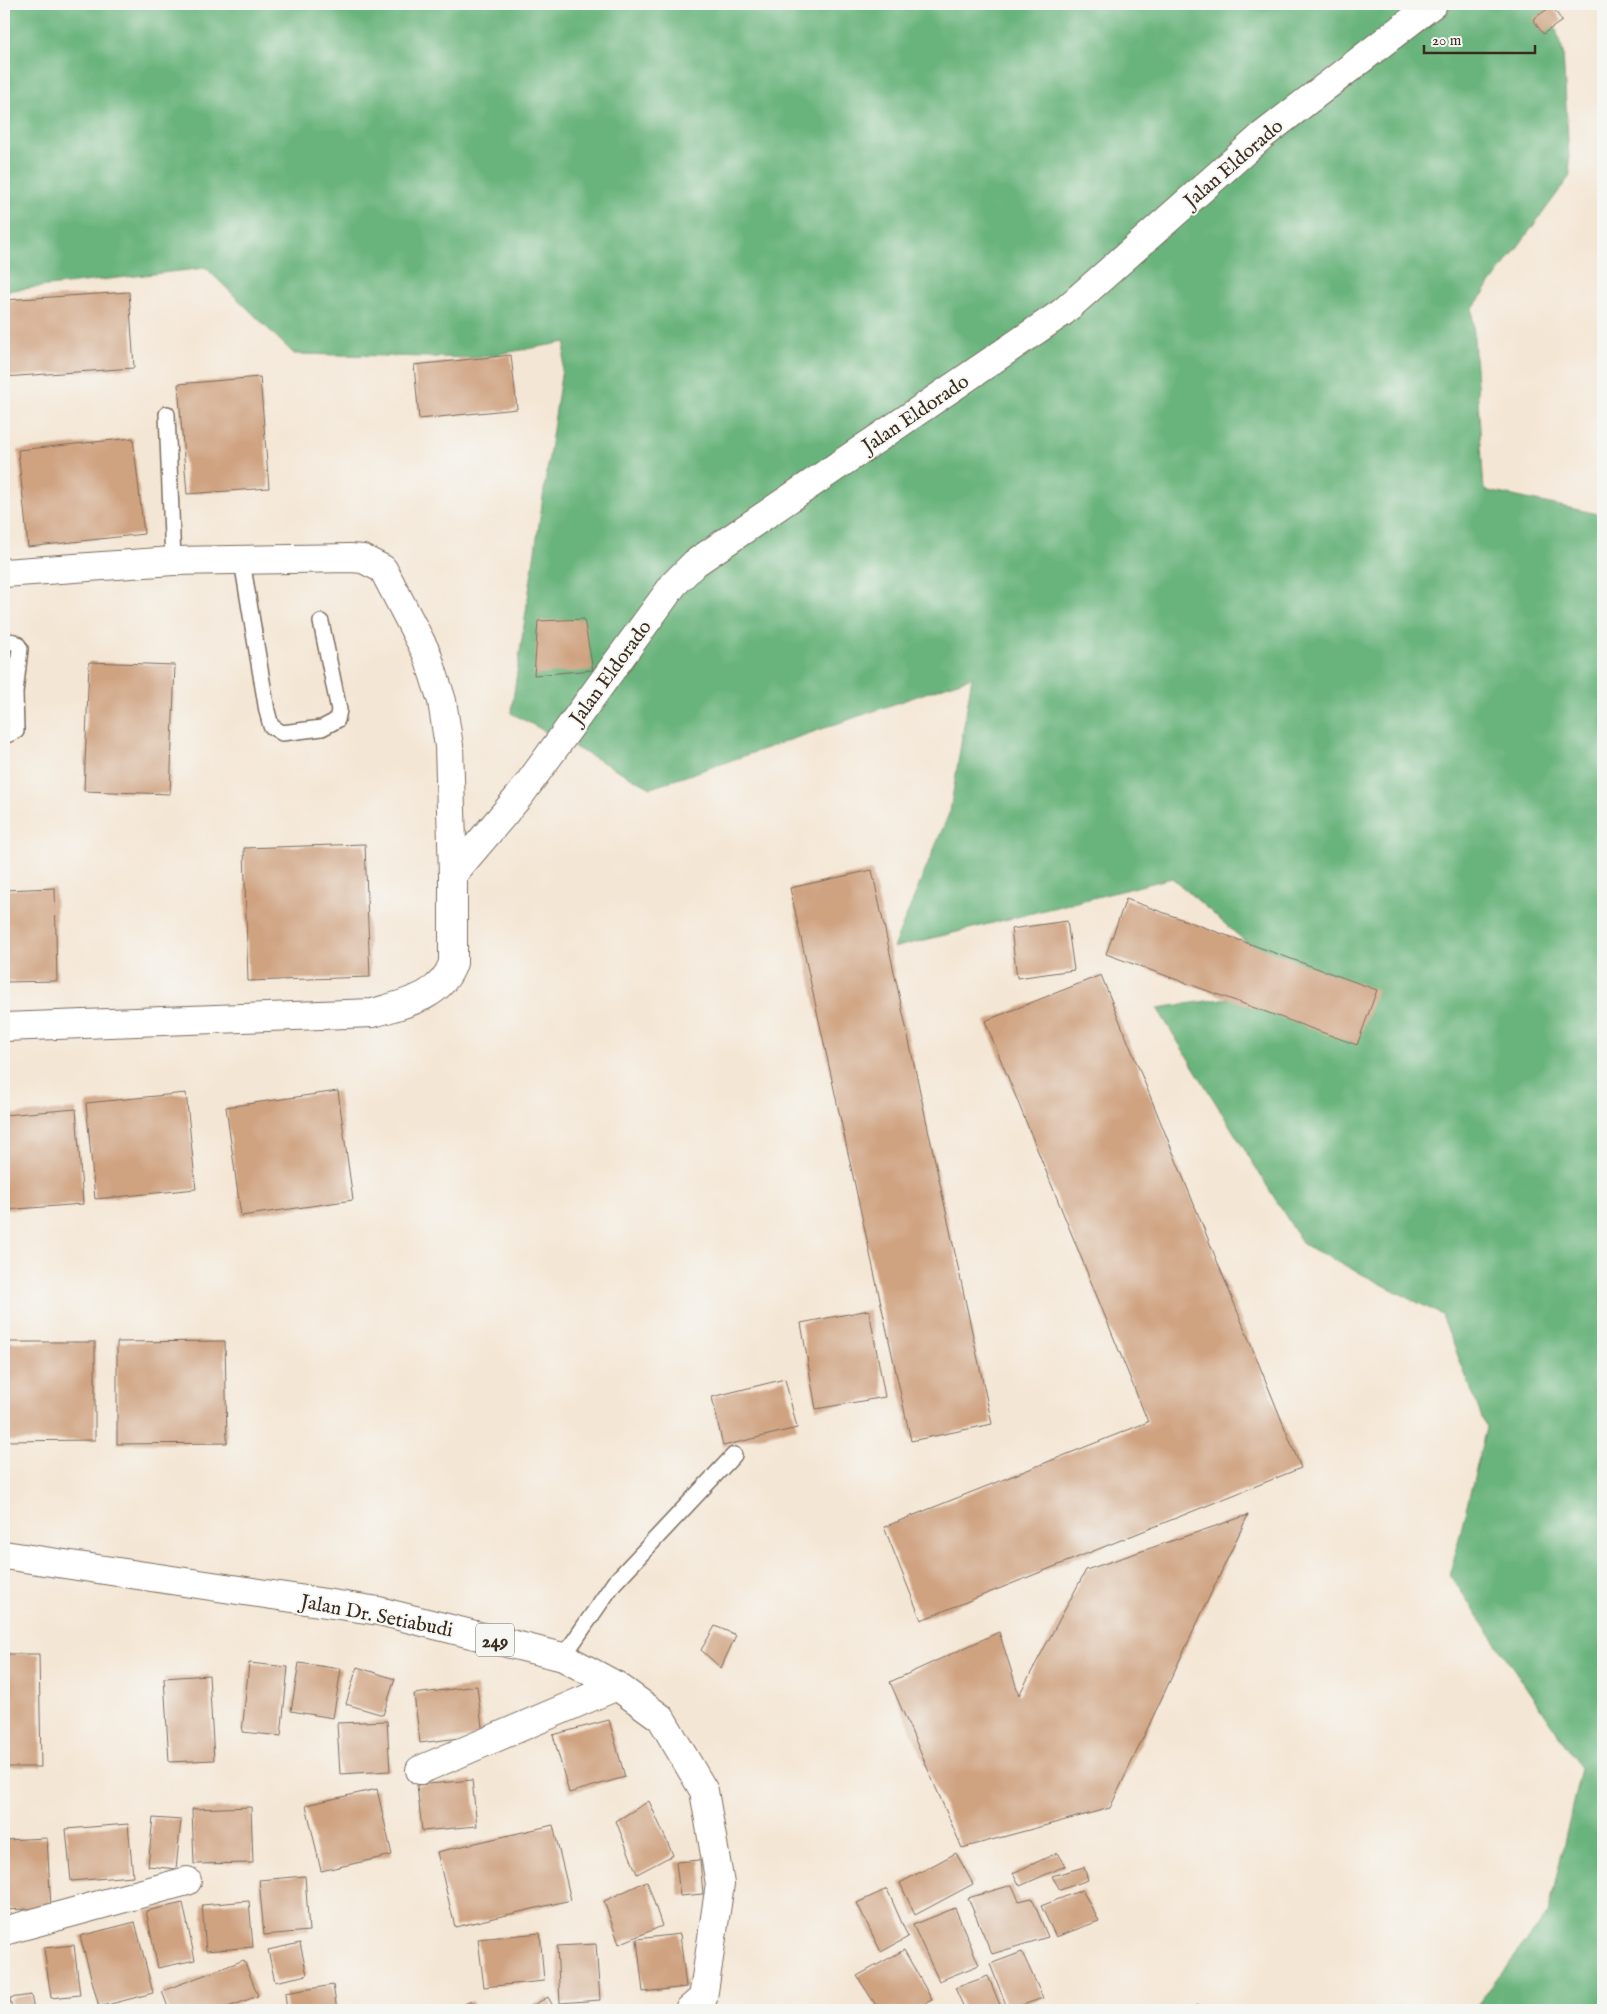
<svg xmlns="http://www.w3.org/2000/svg" width="1607" height="2014" font-family="'IM FELL English',serif">
  <rect width="100%" height="100%" fill="#f6f6f2"/>
  <filter id="ink" filterUnits="userSpaceOnUse"><feTurbulence type="fractalNoise" baseFrequency=".02" numOctaves="2"/><feDisplacementMap in="SourceGraphic" scale="10" xChannelSelector="R" yChannelSelector="G"/><feConvolveMatrix kernelMatrix="1 2 1 2 8 2 1 2 1" color-interpolation-filters="sRGB"/></filter>
  <filter id="wash" filterUnits="userSpaceOnUse"><feTurbulence type="fractalNoise" baseFrequency=".0096" numOctaves="4" result="noise"/><feDisplacementMap in="SourceGraphic" scale="20" xChannelSelector="R" yChannelSelector="G"/><feGaussianBlur stdDeviation="1.12" result="paint"/><feColorMatrix in="noise" values="0 0 0 0 0 0 0 0 0 0 0 0 0 0 0 0 0 1.4 0 .05"/><feComposite in="paint" operator="in"/></filter>
  <g filter="url(#wash)">
    <rect width="100%" height="100%" fill="#f4e6d4"/>
    <path fill="#69b47c" stroke="#526f4d" d="M4,4H1548L1563,52L1570,176L1472,309L1484,490L1603,515V2010H1473L1548,1914L1581,1768L1450,1575L1486,1428L1442,1315L1303,1244L1157,1008L1299,988L1172,878L893,948L950,811L972,677L651,788L511,713L566,342L476,358L294,354L206,268L4,291Z"/>
    <g id="blocks">
      <g fill="#cfa280">
        <path d="M1552,6L1562,21L1543,34L1533,19Z"/>
        <path d="M129,292L134,368L4,377V300Z"/>
        <path d="M511,355L517,409L419,419L414,365Z"/>
        <path d="M260,377L269,488L187,494L178,384Z"/>
        <path d="M133,438L144,534L28,547L18,450Z"/>
        <path d="M584,619L593,670L534,675L538,621Z"/>
        <path d="M89,662L175,665L170,794L84,791Z"/>
        <path d="M365,844L370,977L248,981L244,848Z"/>
        <path d="M872,870L992,1424L911,1441L790,888Z"/>
        <path d="M55,888L57,981L4,982V890Z"/>
        <path d="M1126,899L1377,990L1357,1045L1106,954Z"/>
        <path d="M1067,921L1074,970L1017,978L1011,929Z"/>
        <path d="M1101,975L1301,1468L921,1620L884,1527L1148,1422L985,1021Z"/>
        <path d="M338,1091L353,1200L241,1216L226,1107Z"/>
        <path d="M186,1093L196,1189L95,1199L86,1103Z"/>
        <path d="M76,1109L83,1204L4,1210V1115Z"/>
        <path d="M869,1310L885,1397L816,1409L801,1323Z"/>
        <path d="M225,1341L227,1443L117,1444V1342Z"/>
        <path d="M4,1342H95V1440L4,1441Z"/>
        <path d="M785,1379L797,1428L723,1446L712,1397Z"/>
        <path d="M1248,1515L1110,1808L962,1848L890,1682L999,1632L1019,1695L1086,1570Z"/>
        <path d="M715,1626L736,1635L721,1668L701,1650Z"/>
        <path d="M4,1654H39L41,1767H4Z"/>
        <path d="M249,1663L288,1667L281,1736L242,1732Z"/>
        <path d="M299,1663L341,1669L333,1718L291,1711Z"/>
        <path d="M357,1667L395,1679L383,1715L346,1704Z"/>
        <path d="M209,1675L214,1760L169,1762L164,1678Z"/>
        <path d="M477,1686L483,1735L420,1743L414,1694Z"/>
        <path d="M609,1720L625,1777L569,1793L553,1735Z"/>
        <path d="M387,1721L390,1771L340,1774L337,1723Z"/>
        <path d="M472,1780L477,1826L422,1831L417,1785Z"/>
        <path d="M377,1789L392,1855L321,1871L306,1805Z"/>
        <path d="M649,1801L673,1855L637,1874L616,1821Z"/>
        <path d="M251,1807L253,1863L194,1864L192,1809Z"/>
        <path d="M153,1818L181,1820L176,1869L148,1866Z"/>
        <path d="M128,1824L133,1876L71,1881L66,1829Z"/>
        <path d="M553,1825L571,1900L455,1927L437,1852Z"/>
        <path d="M47,1838L51,1908L4,1910V1840Z"/>
        <path d="M956,1853L973,1884L915,1915L900,1883Z"/>
        <path d="M1057,1853L1065,1866L1020,1886L1013,1873Z"/>
        <path d="M700,1860L703,1894L680,1896L676,1862Z"/>
        <path d="M1084,1867L1088,1880L1060,1890L1052,1876Z"/>
        <path d="M305,1876L309,1931L264,1935L259,1880Z"/>
        <path d="M647,1881L662,1926L619,1944L604,1901Z"/>
        <path d="M1012,1885L1019,1901L1032,1898L1048,1937L992,1954L968,1898Z"/>
        <path d="M887,1889L908,1937L881,1952L857,1903Z"/>
        <path d="M1082,1890L1099,1921L1056,1937L1041,1906Z"/>
        <path d="M249,1901L253,1947L206,1951L202,1905Z"/>
        <path d="M183,1903L195,1960L158,1968L146,1911Z"/>
        <path d="M955,1908L979,1965L939,1981L913,1925Z"/>
        <path d="M135,1922L153,1993L99,2007L80,1936Z"/>
        <path d="M540,1933L544,1981L484,1987L478,1939Z"/>
        <path d="M680,1934L686,1987L643,1992L637,1939Z"/>
        <path d="M300,1943L307,1975L275,1982L268,1950Z"/>
        <path d="M596,1944L600,2000L560,2003L557,1946Z"/>
        <path d="M74,1945L80,1995L51,1998L44,1948Z"/>
        <path d="M904,1950L932,2000L911,2010H879L857,1976Z"/>
        <path d="M1022,1952L1043,1998L1008,2010L990,1964Z"/>
        <path d="M244,1960L258,1996L220,2010H169L162,1991Z"/>
        <path d="M988,1976L1002,2010H965L955,1988Z"/>
        <path d="M333,1985L337,2010H287L285,1993Z"/>
        <path d="M31,1995L34,2010H12L10,1998Z"/>
        <path d="M548,1997L555,2010H524Z"/>
        <path d="M471,2001L476,2010H452Z"/>
        <path d="M1198,2005L1200,2010H1186Z"/>
      </g>
    </g>
  </g>
  <g filter="url(#ink)">
    <use href="#blocks" fill-opacity="0" stroke="#7c6c5e" stroke-width="1"/>
    <g fill="none" stroke-linecap="round" stroke-linejoin="round">
      <defs>
        <g id="service">
          <path d="M167,414L173,561"/>
          <path d="M242,561L267,711L271,726L282,733L322,728L337,720L339,710L321,622"/>
          <path d="M4,641C12,641 17,641 20,649L15,693L16,731L4,736"/>
          <path d="M563,1657L614,1583L734,1455"/>
        </g>
        <g id="minor">
          <path d="M4,573L173,561L350,558L363,559L383,569L427,654L442,701L449,746L453,874V963C441,998 405,1003 373,1013L4,1027"/>
          <path d="M453,874L521,794L674,584L695,563L1063,312L1263,135L1433,4"/>
          <path d="M420,1770L617,1686"/>
          <path d="M4,1931L187,1881"/>
        </g>
        <path id="primary" d="M4,1555L379,1611L563,1657L617,1686L661,1718L704,1791L720,1884L703,1998L689,2010"/>
      </defs>
      <use href="#service" stroke="#7c6c5e" stroke-width="18"/>
      <use href="#minor" stroke="#7c6c5e" stroke-width="30"/>
      <use href="#primary" stroke="#7c6c5e" stroke-width="30"/>
      <use href="#service" stroke="#fff" stroke-width="15"/>
      <use href="#minor" stroke="#fff" stroke-width="28"/>
      <use href="#primary" stroke="#fff" stroke-width="28"/>
    </g>
  </g>
  <g text-anchor="middle" stroke-width="4" stroke-linejoin="round" paint-order="stroke">
    <rect fill="#f6f6f2" stroke="#73675e" stroke-width="1" x="476" y="1623.5" width="38" height="33" rx="4"/>
    <g font-size="19" font-weight="bold" fill="#3b2a1e">
      <text x="495" y="1647">249</text>
    </g>
    <g font-size="20" fill="#3b2a1e" stroke="#f6f6f2">
      <text transform="translate(1233 163) rotate(-41)" y="7">Jalan Eldorado</text>
      <text transform="translate(915 413) rotate(-34)" y="7">Jalan Eldorado</text>
      <text transform="translate(610 672) rotate(-54)" y="7">Jalan Eldorado</text>
      <text transform="translate(377 1615) rotate(11)" y="7">Jalan Dr. Setiabudi</text>
    </g>
  </g>
  <rect width="1607" height="2014" fill="none" stroke="#f6f6f2" stroke-width="20"/>
  <path d="M1424 45v8h111v-8" fill="none" stroke="#3b2a1e" stroke-width="2.5"/>
  <text x="1432" y="45" font-size="15" fill="#3b2a1e" stroke="#f6f6f2" stroke-width="4" paint-order="stroke">20 m</text>
</svg>
